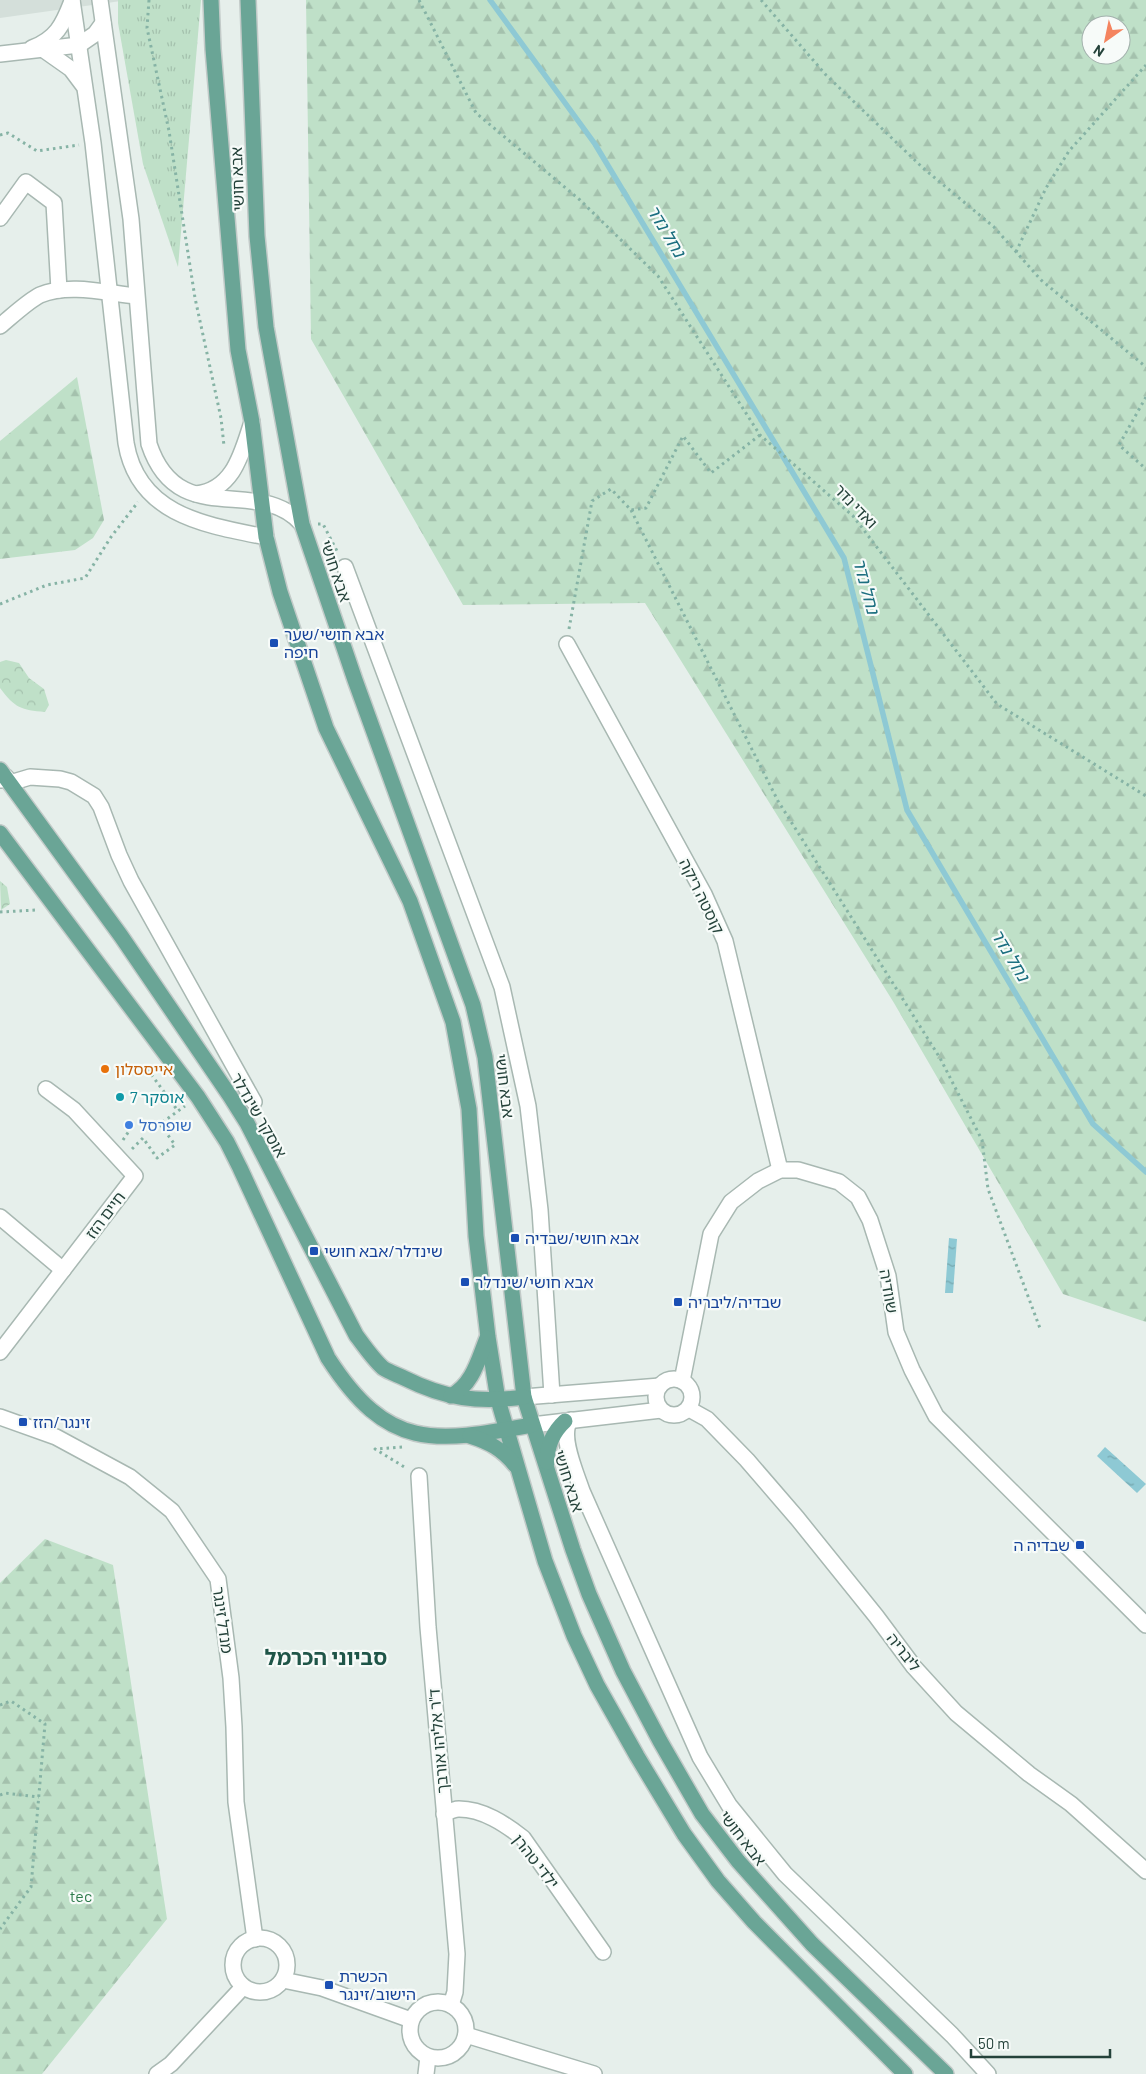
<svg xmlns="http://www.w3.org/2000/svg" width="1146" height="2074" font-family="Barlow,'Noto Sans Hebrew',sans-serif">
  <defs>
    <pattern id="grass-tufts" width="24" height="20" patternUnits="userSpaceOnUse" patternTransform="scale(1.25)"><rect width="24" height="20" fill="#bfe0c8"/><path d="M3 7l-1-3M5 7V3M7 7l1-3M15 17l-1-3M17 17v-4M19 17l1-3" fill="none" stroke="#a4c1ad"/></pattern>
    <pattern id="forest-firs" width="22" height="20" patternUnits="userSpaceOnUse" patternTransform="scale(1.25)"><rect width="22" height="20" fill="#bfe0c8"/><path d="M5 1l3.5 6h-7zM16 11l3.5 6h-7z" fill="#a4c1ad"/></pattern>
    <pattern id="park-crowns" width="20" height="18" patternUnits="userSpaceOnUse" patternTransform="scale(1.25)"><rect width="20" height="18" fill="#bfe0c8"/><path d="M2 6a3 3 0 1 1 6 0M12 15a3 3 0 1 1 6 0" fill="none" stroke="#a4c1ad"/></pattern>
    <pattern id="water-ripples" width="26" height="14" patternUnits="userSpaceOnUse" patternTransform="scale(1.25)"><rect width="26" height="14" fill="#8ec9d4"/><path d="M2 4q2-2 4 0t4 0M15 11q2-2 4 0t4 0" fill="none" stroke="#74a5ad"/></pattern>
  </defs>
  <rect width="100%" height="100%" fill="#e6efeb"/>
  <path fill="#d4dfda" d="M0,0H128L0,18Z"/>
  <path fill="url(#grass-tufts)" d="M118,0H201L178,267L143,164L118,23Z"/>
  <g fill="url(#forest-firs)" fill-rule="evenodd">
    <path d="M306,0H1146V1322L1063,1294L894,1003L645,603L463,605L311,339ZM1091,25H1121V55H1091Z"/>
    <path d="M77,377L104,520L93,538L75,550L0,559V441Z"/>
    <path d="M45,1539L113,1565L167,1919L42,2074H0V1583Z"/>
  </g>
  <g fill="url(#park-crowns)">
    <path d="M6,660L19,663L29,678L44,689L49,705L45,712C21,710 15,708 0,688V662Z"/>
    <path d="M0,881L7,887L10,904L1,910Z"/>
  </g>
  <g fill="url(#water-ripples)">
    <path d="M949,1238L957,1239L953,1293H945Z"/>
    <path d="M1105,1447L1146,1484L1137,1493L1097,1456Z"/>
  </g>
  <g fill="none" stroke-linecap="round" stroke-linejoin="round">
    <path stroke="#8ec9d4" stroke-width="5.5" d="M490,0L595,144L844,558L907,810L1093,1124L1146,1172"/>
    <defs>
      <g id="minor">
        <path d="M72,0L93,143L126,443C138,515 205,525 266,537"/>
        <path d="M100,0L131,219L149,444C178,532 258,474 302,524"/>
        <path d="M32,48C56,39 63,25 72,1"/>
        <path d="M44,50L71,69L83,85"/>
        <path d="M0,54L79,45L95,34L103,23"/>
        <path d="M0,218L26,182L54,203L59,290"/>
        <path d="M0,326C11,317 28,301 40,295C69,283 106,293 136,296"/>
        <path d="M196,494C234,490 242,452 252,422"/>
        <path d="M345,567L502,987L528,1106L540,1210L552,1395"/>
        <path d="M567,644L704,894L725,941L780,1170"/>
        <path d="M1,780L6,777L10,783L30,777L60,779L71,782L94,796L101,807L119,855L131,881L254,1102"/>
        <path d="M0,1217L63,1270"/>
        <path d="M0,1352L135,1176L74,1110L46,1089"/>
        <circle cx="674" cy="1397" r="18"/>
        <path d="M682,1381L711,1234L731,1202L758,1181L780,1170H798L839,1182L858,1197L870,1220L888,1276L896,1332L912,1370L936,1416L1146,1625"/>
        <path d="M524,1397L660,1386"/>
        <path d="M689,1409L707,1419L747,1460L797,1518L876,1616L914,1667L956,1713L1029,1774L1071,1804L1146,1871"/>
        <path d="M0,1417L56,1437L130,1477L172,1511L218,1579L231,1678L234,1727L236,1802L255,1939"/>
        <path d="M571,1420C558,1434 577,1475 582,1491L700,1757L729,1805L785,1874L952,2035L988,2074"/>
        <path d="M532,1425L661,1410"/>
        <path d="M419,1476L428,1627L457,1954L455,1992L451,2005"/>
        <path d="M444,1814C448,1812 454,1809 459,1809C483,1809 505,1824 523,1838L603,1952"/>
        <circle cx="260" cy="1965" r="27"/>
        <path d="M283,1980L322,1988L411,2020"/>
        <circle cx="438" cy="2030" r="28"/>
        <path d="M466,2035L594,2074"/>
        <path d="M157,2074L171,2064L243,1987"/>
        <path d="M426,2074L428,2057"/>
      </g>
      <g id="major">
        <path d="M211,0L213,49L238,350L252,422L266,537L280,592L326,728L410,901L453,1022L469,1109L476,1236L488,1337L498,1400L545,1561L574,1636L597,1685L637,1756L684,1834L718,1881L754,1922L905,2074"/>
        <path d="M248,0L257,236L266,327L302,524L355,680L473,1005L485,1057L524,1397L573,1550L589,1594L623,1671L660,1741L702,1814L738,1861L812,1944L946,2074"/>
        <path d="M0,770L121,936L230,1096L247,1123L356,1335C364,1346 373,1359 383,1368C389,1372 398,1375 404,1378C446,1399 478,1403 524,1397"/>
        <path d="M0,833L198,1097L227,1142L240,1168L328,1358C388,1451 433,1443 532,1425"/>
        <path d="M451,1396C473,1384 478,1360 487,1338"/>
        <path d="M470,1436C489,1442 502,1449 515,1465"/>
        <path d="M547,1462C547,1446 553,1432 565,1421"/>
      </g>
    </defs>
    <use href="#minor" stroke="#a8b8b2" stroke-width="18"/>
    <use href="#major" stroke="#c2cac8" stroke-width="18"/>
    <g stroke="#86b3a5" stroke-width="3" stroke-dasharray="2.5 4" stroke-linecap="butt">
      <path d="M149,0L147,28L169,131L195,298L221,418L224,446"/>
      <path d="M419,0L476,113L580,200L658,276L760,435L853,516L997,704L1146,796"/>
      <path d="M761,0L826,75L923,168L994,227L1041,280L1146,367"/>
      <path d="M0,135L8,133L37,151L79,145"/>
      <path d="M1016,252L1046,188L1069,151L1146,65"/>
      <path d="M1146,397L1119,445L1146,469"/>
      <path d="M631,510L778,801L940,1058L982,1140L988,1189L1041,1331"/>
      <path d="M318,524H323L338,553"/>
      <path d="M0,604L47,585L85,578L111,537L138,502"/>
      <path d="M569,629L592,501L611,489L631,510L646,508L683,436L711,473L760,435"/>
      <path d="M0,912L37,910"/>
      <path d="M142,1074L148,1070L178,1111"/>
      <path d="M123,1140L129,1131"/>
      <path d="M132,1149L143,1138L157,1158L175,1145L160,1124L185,1106"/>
      <path d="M402,1447L375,1449L406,1468"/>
      <path d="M0,1705L11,1701L45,1724L31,1887L0,1929"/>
      <path d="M0,1795L5,1793L39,1797"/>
    </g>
    <use href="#minor" stroke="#fff" stroke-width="15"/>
    <use href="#major" stroke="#6aa596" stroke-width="15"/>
  </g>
  <g fill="#1a4fb4" stroke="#f7fbf9" stroke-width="2">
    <rect x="269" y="638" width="10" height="10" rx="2.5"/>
    <rect x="510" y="1233" width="10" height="10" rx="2.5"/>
    <rect x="309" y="1246" width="10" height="10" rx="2.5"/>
    <rect x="460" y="1277" width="10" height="10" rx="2.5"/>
    <rect x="673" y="1297" width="10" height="10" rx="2.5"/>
    <rect x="18" y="1417" width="10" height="10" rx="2.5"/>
    <rect x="1075" y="1540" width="10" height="10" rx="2.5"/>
    <rect x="324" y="1980" width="10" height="10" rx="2.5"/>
  </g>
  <circle fill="#e8710a" stroke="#f7fbf9" stroke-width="2" cx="105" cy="1069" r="5"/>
  <circle fill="#0f9aa8" stroke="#f7fbf9" stroke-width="2" cx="120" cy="1097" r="5"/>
  <circle fill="#3f7fe0" stroke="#f7fbf9" stroke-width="2" cx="129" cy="1125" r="5"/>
  <g text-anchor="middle" stroke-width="4.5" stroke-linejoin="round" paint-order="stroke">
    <g font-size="16" fill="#24423a" stroke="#f7fbf9">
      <text transform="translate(237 179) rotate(-92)" y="6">אבא חושי</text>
      <text transform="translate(856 506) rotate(46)" y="6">ואדי נדר</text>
      <text transform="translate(336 571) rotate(71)" y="6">אבא חושי</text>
      <text transform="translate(702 896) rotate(64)" y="6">קוסטה ריקה</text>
      <text transform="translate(505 1086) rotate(83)" y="6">אבא חושי</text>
      <text transform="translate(259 1115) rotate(60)" y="6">אוסקר שינדלר</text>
      <text transform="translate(105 1215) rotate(-53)" y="6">חיים הזז</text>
      <text transform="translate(889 1291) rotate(80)" y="6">שוודיה</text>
      <text transform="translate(569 1481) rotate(72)" y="6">אבא חושי</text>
      <text transform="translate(223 1620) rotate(82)" y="6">מנדל זינגר</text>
      <text transform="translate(904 1652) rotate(52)" y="6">ליבריה</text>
      <text transform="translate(438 1741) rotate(-95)" y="6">ד"ר אליהו אורבך</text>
      <text transform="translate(743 1838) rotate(52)" y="6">אבא חושי</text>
      <text transform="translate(536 1861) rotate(52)" y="6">ילדי טהרן</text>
    </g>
    <g font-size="16" fill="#164399" stroke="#f7fbf9" text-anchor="start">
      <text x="284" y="640">אבא חושי/שער<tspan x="284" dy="18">חיפה</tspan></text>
      <text x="525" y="1244">אבא חושי/שבדיה</text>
      <text x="324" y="1257">שינדלר/אבא חושי</text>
      <text x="475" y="1288">אבא חושי/שינדלר</text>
      <text x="688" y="1308">שבדיה/ליבריה</text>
      <text x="33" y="1428">זינגר/הזז</text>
      <text x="1070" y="1551" text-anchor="end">שבדיה ה</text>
      <text x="339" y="1982">הכשרת<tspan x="339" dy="18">הישוב/זינגר</tspan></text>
    </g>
    <g font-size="16" fill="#c56008" stroke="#f7fbf9" text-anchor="start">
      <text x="115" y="1075">אייססלון</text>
    </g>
    <g font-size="16" fill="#0d838f" stroke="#f7fbf9" text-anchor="start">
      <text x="130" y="1103">אוסקר 7</text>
    </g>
    <g font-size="16" fill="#366cbe" stroke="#f7fbf9" text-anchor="start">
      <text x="139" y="1131">שופרסל</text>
    </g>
    <g font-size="16" fill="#2d7a4b" stroke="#f7fbf9">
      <text x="81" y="1902">tec</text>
    </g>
    <g font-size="18" font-style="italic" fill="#1c6f80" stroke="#f7fbf9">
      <text transform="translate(666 231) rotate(59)" y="6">נחל נדר</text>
      <text transform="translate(866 586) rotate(75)" y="6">נחל נדר</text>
      <text transform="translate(1010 955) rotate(59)" y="6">נחל נדר</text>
    </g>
    <g font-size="21" font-weight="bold" fill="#1f5548" stroke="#f7fbf9">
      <text x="326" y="1665">סביוני הכרמל</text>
    </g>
  </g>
  <g transform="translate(1106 40) rotate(213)"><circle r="24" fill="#f7fbf9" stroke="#a3b1ad"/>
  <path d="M0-4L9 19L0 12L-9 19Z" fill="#f4845f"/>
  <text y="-8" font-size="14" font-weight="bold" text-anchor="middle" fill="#24423a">N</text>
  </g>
  <path d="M971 2049v8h139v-8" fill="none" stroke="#24423a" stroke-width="2.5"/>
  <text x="978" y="2049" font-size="15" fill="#24423a" stroke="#f7fbf9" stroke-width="4" paint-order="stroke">50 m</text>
</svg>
